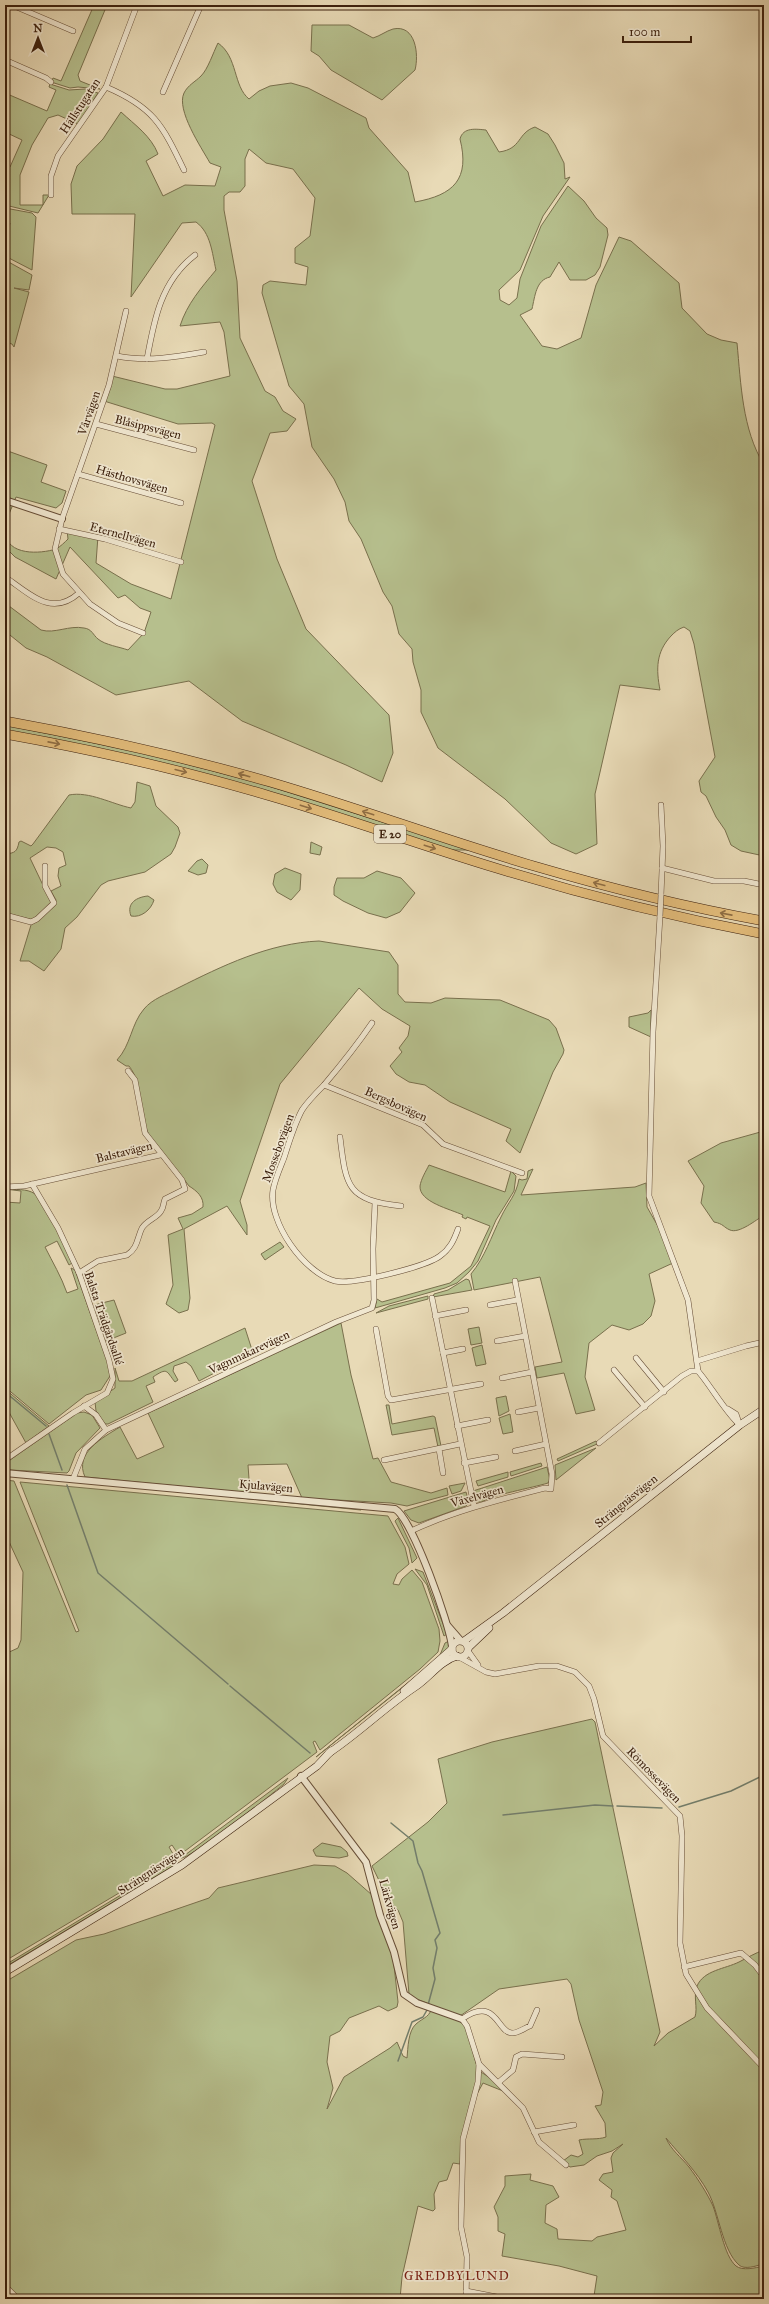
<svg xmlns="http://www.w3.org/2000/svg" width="769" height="2304" font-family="'IM FELL Great Primer',serif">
  <rect width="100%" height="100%" fill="#e8dab6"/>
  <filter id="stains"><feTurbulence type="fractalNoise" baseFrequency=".005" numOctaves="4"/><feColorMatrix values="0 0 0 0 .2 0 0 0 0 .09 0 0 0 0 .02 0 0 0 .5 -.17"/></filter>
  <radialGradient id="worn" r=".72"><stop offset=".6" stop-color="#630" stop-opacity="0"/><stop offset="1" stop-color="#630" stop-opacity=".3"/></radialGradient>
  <g fill="#b6bf8d" stroke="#79704d" fill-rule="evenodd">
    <path d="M94,5H107L78,75L80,81L100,89L78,87L70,88L51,82L53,78L61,81Z"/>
    <path d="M312,25H349L373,38C380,36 386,31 393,29C416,24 419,55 415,70L382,100L331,70L319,56L311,51Z"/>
    <path d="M218,43C238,57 233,86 249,99L259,91L270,86L291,83L308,88L366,118L369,128L408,172L415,202C454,195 470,179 460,139C463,127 476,129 486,130L499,152C522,149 517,133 535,127L548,134L555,145L564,163L565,179L570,177L543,216L520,270L499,290L500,300L509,305L517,298L520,279L541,226L568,186L584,201L596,218L607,228L608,235L600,267L595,275L586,280H570L559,262L550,277C536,280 535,296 532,309L520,315L542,346L557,349L581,338L596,285L619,237L631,241L679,283L682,308L707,334L721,340L737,343C741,384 742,429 764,465V856L741,851L731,845L725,830L716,817L706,796L701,792L699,781L715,757L694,644L690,631L684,627C678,629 675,632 671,636C656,652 656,669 660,690L620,685L595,794L597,844L576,854L551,843L505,799L438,748L421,712V690L413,662L412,649L399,634L392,606L383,592L361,539L349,521L345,502L334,479L312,447L304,404L289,386L262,293L263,285L270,281L306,285L308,267L295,263V248L310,236L315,198L293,169L266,163L249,149L245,159V186L240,192H229L224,196V210L237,281L240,338L265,391L275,397L283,411L296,419L287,431L270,433L252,481L277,559L306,629L389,715L393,753L382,782L346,765L242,721L189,681L116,695L47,657L26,648L5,631V603L41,630C55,634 69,625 84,628C92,629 93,635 98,639C105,645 120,647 128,650L144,633L151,612L140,608L125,595L118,598L70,547L56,579L15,557L5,547V450L47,465L41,482L66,491L62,503L56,508L16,497C12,508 5,520 5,532C7,556 40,554 56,549C60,547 65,542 68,539L67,530L98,536L96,563L131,584L171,599L215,425L212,423L178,424L104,401L112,376L165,389H177L230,376L224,332L220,322L180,326C187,304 201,288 216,270C212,253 211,233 196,222L182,223L131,297L135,214H72L71,184L77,166L103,139L121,112C135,125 151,136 158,154L146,161L163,196L185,185L215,186L221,167L210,163C201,147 176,110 184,93C188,85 195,82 201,76C208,69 213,53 218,43Z"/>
    <path d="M50,84L69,90L85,89L98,93L78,124L58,115L48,118L32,145L20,175V205H43V195H49L38,213L5,205V165L10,167L22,140L5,132V93L47,111L56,90L49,87Z"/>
    <path d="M5,208L32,213L36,217L32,270L5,256V244L10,223L5,220Z"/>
    <path d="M5,260L32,275L29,290L14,288L29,292L14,347L12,344L5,342Z"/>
    <path d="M5,725L148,754L259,783L471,850H452L288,798L5,731Z"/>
    <path d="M137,782L150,786L156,806L178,827L180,833L175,847L171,854L145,872L108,881L101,885L77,917L65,928L61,949L44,971L29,961H20L31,925L55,904L56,900L51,891L61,886L58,876L59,868L66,865L63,852L56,848L47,847L30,858L51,902L33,920L5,913V854C15,853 17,852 19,842L21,841L31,846L33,844L69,795C89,791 112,804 131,808L135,802Z"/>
    <path d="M311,842L322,847L320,855L310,853Z"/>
    <path d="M202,859L208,865L206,873L198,875L188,871L197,861Z"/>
    <path d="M285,868L301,874L300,890L291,900L277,892L273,884L275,874Z"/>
    <path d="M377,871L401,878L415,893L400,912L386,918L368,913L343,901L334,895V887L337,878H364Z"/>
    <path d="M148,896L154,900C151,910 141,918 131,916C126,903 137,897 148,896Z"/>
    <path d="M319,941L389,952L398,965V994L405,1002L431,1003L445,998L500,1000L549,1020L556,1028L564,1050L563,1054L553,1072L520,1153L506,1141L511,1129L450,1102L425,1085L409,1082L396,1074L390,1066L402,1052L399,1048L408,1036L410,1026L382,1009L359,988L280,1084L240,1201L247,1225V1235L227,1206L184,1229L190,1298L188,1310L179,1313L166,1304L173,1285L168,1235L183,1229L178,1218L192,1214L203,1207C204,1197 197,1191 189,1186C176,1167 153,1148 145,1126C138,1106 143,1084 129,1066H126L117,1060C131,1045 131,1024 144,1009C152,999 167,994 178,988C222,966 269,943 319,941Z"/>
    <path d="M651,1010V1037L629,1027V1017L648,1013Z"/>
    <path d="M764,1131V1159L762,1165L764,1173V1215C756,1220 739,1234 730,1230C723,1227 724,1224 714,1222L701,1203L704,1186L688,1161L721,1143Z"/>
    <path d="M429,1165L505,1192L511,1171L516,1176L514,1191L496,1220L478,1261L469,1272L457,1283L445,1288L375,1308L377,1299L382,1302L450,1283L471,1266L490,1226L467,1217L466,1219L462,1217L463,1215C450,1209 419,1202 420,1186C421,1179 426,1171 429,1165Z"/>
    <path d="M533,1169L521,1195L635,1187L646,1183L647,1207L659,1228L673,1263L649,1274L655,1301L651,1316L643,1324L629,1330L612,1325L589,1343L585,1377L595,1410L576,1414L564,1373L537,1378L535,1367L562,1362L540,1277L474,1290L471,1274C485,1257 491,1237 501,1217C508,1202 516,1196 519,1179L522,1180L527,1179L528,1171Z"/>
    <path d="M5,1189C14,1190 27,1188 35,1194C45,1201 66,1250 72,1263L69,1265L57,1241L45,1247C53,1263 61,1276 67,1293L78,1289L71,1268L75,1270L108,1363L110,1376L101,1390L86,1395L49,1424L5,1387V1202L20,1203L21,1191Z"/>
    <path d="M280,1242L284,1247L265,1260L261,1254Z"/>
    <path d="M466,1279L469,1280L472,1290L433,1297L434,1294L448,1290Z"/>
    <path d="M428,1296V1299L376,1313L389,1306Z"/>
    <path d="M114,1300L126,1333L106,1341L94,1305Z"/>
    <path d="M341,1323L351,1375L373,1459L378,1458L391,1482L431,1493L447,1488L448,1495L407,1506L391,1503L302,1498L287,1464L248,1465L250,1493L85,1477C74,1453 102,1438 120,1427L137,1459L164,1447L148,1413Z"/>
    <path d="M479,1327L482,1343L471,1345L468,1329Z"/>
    <path d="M245,1328L253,1353L199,1381L191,1366L186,1362L174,1366L173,1371L178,1380L175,1382C166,1371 168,1367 153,1377L155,1382L146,1386L153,1402L108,1424H105L96,1411L95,1402L115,1388V1368L119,1381H132Z"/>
    <path d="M482,1345L486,1364L476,1366L472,1348Z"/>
    <path d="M5,1389L49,1426L26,1443L5,1405Z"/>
    <path d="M506,1396L509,1411L499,1416L496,1398Z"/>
    <path d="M386,1405H389L392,1424L433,1416L435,1417L441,1446L438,1447L434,1428L392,1435Z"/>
    <path d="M84,1412L92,1415L100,1428L76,1453L69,1471L67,1473L10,1470L6,1468V1464L10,1460L77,1413Z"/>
    <path d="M510,1414L513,1432L503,1434L499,1418Z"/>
    <path d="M596,1441L597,1444L558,1461L557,1459Z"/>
    <path d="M596,1448L556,1480L555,1465Z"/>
    <path d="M541,1463L542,1466L511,1476L510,1472Z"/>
    <path d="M547,1467L550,1480L548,1483C532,1488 491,1495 482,1502H477L473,1491Z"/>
    <path d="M508,1472V1477L478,1486L476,1481Z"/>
    <path d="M5,1480L14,1481L76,1632L79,1631L20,1482L388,1516L405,1547L409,1564L397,1574L393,1584L399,1585L402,1579L412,1570L422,1582L439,1629L440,1641L438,1652L420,1669L320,1750L315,1741L313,1742L317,1752L181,1854H178L172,1845L169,1847L176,1859L5,1961V1654L18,1648L21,1640L23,1572L5,1533Z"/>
    <path d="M465,1483L461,1491L452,1494L449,1486Z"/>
    <path d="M466,1492L469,1503L466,1506L419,1523L411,1520L404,1511Z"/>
    <path d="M230,1497L361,1509V1510Z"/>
    <path d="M398,1518L417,1558L412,1563L409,1548L395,1521Z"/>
    <path d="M415,1569L423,1572L447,1634L444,1636L427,1585Z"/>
    <path d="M449,1641L450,1646L448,1651L316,1757L431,1664L440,1655L445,1643Z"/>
    <path d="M592,1719L595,1722L660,2032L654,2046L668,2033L695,2017C698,2007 693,1997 697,1986C704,1970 725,1969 739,1962C747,1958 755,1953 764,1950V2299H589L594,2296L597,2276L559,2266L502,2256L505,2234L498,2231V2217L494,2207L505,2186V2176L531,2174L530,2180L553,2186L559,2197L546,2205L545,2223L557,2229L558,2239L592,2241L597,2237L626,2230L617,2201L611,2197L612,2190L599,2180L603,2174L613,2172L611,2158L613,2153L623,2144L612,2151L597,2156L584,2165L570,2167L563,2161L571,2155L578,2157L583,2154L579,2140C589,2138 597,2140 606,2137L605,2123L595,2106L601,2105L603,2092L579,2020L571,1984L567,1979L499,1989L460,2016L458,2020L466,2027L478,2070L499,2084L508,2093L483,2083C468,2108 464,2136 460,2164L453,2163L447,2180L439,2182L434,2194L435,2209L433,2211L418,2206L402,2277L400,2299H20L5,2284V1982L76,1940L104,1934L209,1898L218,1888L314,1865L335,1866L347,1873L372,1895L393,1956L398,2002L397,2007L388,2011L379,2006L349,2018L340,2031L330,2036L327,2062L333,2088L327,2109L344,2077L390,2048L397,2042L403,2056L407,2058C408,2048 408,2031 416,2024C424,2017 431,2017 432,2005L411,1997L409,1994L403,1922L398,1910L389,1901L372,1866L428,1822L447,1803L438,1759L492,1742ZM666,2138C681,2156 697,2172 708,2192C719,2212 722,2250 739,2265C744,2270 757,2266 762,2264L763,2266C756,2268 742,2271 736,2266C724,2256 719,2222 713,2206C707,2193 698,2179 689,2167C681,2157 671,2150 666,2138Z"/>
    <path d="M288,1778L284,1784C272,1794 189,1860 181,1858Z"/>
    <path d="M322,1843L341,1847L347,1852L348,1856L339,1858L316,1856L313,1850Z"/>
    <path d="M177,1861L178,1863L168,1869L5,1967V1965Z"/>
  </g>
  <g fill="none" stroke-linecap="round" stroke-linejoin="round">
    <g stroke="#737d6a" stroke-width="1.5">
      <path d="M5,1392L46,1426"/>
      <path d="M49,1434L62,1470"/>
      <path d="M67,1485L98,1573L228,1684"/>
      <path d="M230,1686L310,1753"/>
      <path d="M617,1806L662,1808"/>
      <path d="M679,1807L731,1791L764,1775"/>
      <path d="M503,1815L595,1805L613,1806"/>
      <path d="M391,1823L413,1841L418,1863L422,1871L440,1933L435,1940L437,1948L433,1968L435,1979L428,2005"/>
      <path d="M398,2061L412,2022L423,2017L427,2010"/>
    </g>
    <defs>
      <g id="minor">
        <path d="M12,5L73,31"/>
        <path d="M5,8L6,5"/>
        <path d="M5,60L46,78L51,82"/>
        <path d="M106,87C153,107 162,124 184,170"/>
        <path d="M163,92L201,5"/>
        <path d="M51,195V176L58,156L106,87L137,5"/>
        <path d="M126,311L109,385L62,519L55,549L63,574L90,604L118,623L143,633"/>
        <path d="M117,356C146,362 176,357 204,352"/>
        <path d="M147,359C154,320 161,281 195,255"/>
        <path d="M96,424L194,450"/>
        <path d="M78,474L181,503"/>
        <path d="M59,529L105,539L181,562"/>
        <path d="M5,577C29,593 51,618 79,593"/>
        <path d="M661,805L663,846L661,895"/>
        <path d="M662,868L714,881H744L764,885"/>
        <path d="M5,915L31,922L37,919L54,903L45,886V866"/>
        <path d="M660,916L653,1032L649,1196L688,1300L698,1371"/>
        <path d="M372,1023C357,1045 341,1065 324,1085C316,1093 308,1101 302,1110C294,1125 289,1142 284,1158C280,1168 275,1179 273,1190C268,1222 304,1273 335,1281C353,1285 425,1267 440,1256C450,1249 454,1240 458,1229"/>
        <path d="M324,1085L423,1125L443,1144L522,1173"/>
        <path d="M340,1137C346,1187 347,1200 401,1206"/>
        <path d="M5,1187L24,1186L160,1155"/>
        <path d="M79,1273L98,1261L127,1255C138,1248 137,1238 142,1228C147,1220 157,1218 161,1211C164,1207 163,1203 165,1199L185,1189L182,1180L145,1133L135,1080L128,1071"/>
        <path d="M432,1298L474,1506"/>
        <path d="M490,1305L517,1300"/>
        <path d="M435,1316L466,1310"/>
        <path d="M376,1329L388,1396L391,1400L481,1384"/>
        <path d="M497,1341L525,1336"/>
        <path d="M443,1353L463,1349"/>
        <path d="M636,1358L664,1392"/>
        <path d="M697,1361L746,1346L764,1342"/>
        <path d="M614,1370L645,1407"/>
        <path d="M502,1378L532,1372"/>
        <path d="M84,1406L96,1415L106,1430"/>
        <path d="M728,1409L736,1414L739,1423"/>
        <path d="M518,1412L539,1408"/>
        <path d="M457,1426L488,1420"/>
        <path d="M599,1443L682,1376L691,1371H698L702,1376C713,1390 728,1415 740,1425"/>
        <path d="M439,1449L443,1473"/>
        <path d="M515,1451L546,1444"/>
        <path d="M5,1460L73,1413L107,1393L113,1379L109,1360L79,1273L58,1228L32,1184"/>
        <path d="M384,1460L460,1444"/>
        <path d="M464,1463L496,1457"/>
        <path d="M73,1479L85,1449L106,1430L336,1322L372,1308L374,1300L373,1249L375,1203"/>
        <path d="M411,1531C454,1511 499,1500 545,1488L551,1489L552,1474L515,1281"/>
        <path d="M468,1651L478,1665"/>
        <path d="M459,1657L486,1672L495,1674L539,1666H557L575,1672L589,1686L594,1699L603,1736L680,1816L682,1836L680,1943L686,1974L707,2008L764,2068"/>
        <path d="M684,1967L741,1953L755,1965L764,1977"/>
        <path d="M479,2064L523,2108L539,2142L566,2165"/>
        <path d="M499,2082L513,2070L516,2057L522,2054L562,2057"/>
        <path d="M534,2132L574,2125"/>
        <path d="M5,2286L18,2299"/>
        <path d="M466,2291L507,2299"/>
        <path d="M466,2299L467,2257L461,2227L463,2139L478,2082L479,2064L467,2026L462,2019C497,1995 497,2033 512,2033C519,2033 524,2028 530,2026L537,2010"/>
      </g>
      <g id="tertiary">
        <path d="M5,500L62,519"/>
        <path d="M5,1473L395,1509C412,1518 450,1625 452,1647"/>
        <path d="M448,1626L461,1641"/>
        <path d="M301,1776L366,1862L380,1915L394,1952L404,1994L417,2003L462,2019"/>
      </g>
      <g id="secondary">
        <circle cx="460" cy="1649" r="8"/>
        <path d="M464,1641L503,1613L740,1425L764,1409"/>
        <path d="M469,1647L489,1628"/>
        <path d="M404,1691L452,1649"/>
        <path d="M329,1753C359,1733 385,1707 415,1687C429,1678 440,1661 457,1656"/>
        <path d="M5,1972L182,1865L317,1766L331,1751"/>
      </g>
      <g id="motorway">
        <path d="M5,721C94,737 183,757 270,782C359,808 445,840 534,866C609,888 686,907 764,921"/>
        <path d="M5,734C94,750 183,770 270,796C346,818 420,845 496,868C584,895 673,917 764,934"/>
      </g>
    </defs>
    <use href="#minor" stroke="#674e37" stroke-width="6"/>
    <use href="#tertiary" stroke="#674e37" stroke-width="8"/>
    <use href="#secondary" stroke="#3c200d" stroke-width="8"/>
    <use href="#motorway" stroke="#3c200d" stroke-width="10"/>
    <use href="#minor" stroke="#f0e7d0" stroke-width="5"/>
    <use href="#tertiary" stroke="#f0e7d0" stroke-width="6"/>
    <use href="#secondary" stroke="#f0e7d0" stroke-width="7"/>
    <use href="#motorway" stroke="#e4bd7b" stroke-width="9"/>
    <defs>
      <path id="minor-bridge" d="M660,916L661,895"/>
    </defs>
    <use href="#minor-bridge" stroke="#674e37" stroke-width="6" stroke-linecap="butt"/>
    <use href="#minor-bridge" stroke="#f0e7d0" stroke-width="5"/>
  </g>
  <defs><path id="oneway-shaft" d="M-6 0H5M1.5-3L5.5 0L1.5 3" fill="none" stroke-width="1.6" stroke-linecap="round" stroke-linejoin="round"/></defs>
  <g stroke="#906e44">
    <use href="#oneway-shaft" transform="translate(54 743) rotate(11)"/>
    <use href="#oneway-shaft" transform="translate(181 771) rotate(14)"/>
    <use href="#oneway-shaft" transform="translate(244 775) rotate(-164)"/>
    <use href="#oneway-shaft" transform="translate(306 807) rotate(18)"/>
    <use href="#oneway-shaft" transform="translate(368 813) rotate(-162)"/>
    <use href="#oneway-shaft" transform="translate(430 847) rotate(18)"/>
    <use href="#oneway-shaft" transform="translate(599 884) rotate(-165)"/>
    <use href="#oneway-shaft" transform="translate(726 914) rotate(-169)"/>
  </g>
  <g text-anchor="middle" stroke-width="3.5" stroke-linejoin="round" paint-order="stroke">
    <rect fill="#f0e7d0" stroke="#725c48" stroke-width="1" x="374" y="825" width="32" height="18" rx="3"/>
    <g font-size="11" font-weight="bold" fill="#3c200d">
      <text x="390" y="838">E 20</text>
    </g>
    <g font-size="12" fill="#3c200d" stroke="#f0e7d0">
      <text transform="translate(80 106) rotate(-57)" y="4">Hällstugatan</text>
      <text transform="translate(89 413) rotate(-71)" y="4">Vårvägen</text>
      <text transform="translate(148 427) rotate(14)" y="4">Blåsippsvägen</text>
      <text transform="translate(132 479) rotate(16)" y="4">Hästhovsvägen</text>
      <text transform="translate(123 535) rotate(15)" y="4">Eternellvägen</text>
      <text transform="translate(396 1104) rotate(24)" y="4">Bergsbovägen</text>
      <text transform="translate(278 1148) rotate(-70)" y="4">Mossebovägen</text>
      <text transform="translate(124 1152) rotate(-14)" y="4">Balstavägen</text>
      <text transform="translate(104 1318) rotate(71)" y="4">Balsta Trädgårdsallé</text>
      <text transform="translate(249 1352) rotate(-25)" y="4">Vagnmakarevägen</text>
      <text transform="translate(266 1486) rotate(5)" y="4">Kjulavägen</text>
      <text transform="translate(477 1496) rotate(-16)" y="4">Växelvägen</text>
      <text transform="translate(626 1501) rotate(-39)" y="4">Strängnäsvägen</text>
      <text transform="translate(654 1775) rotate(46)" y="4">Römossevägen</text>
      <text transform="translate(151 1871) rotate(-33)" y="4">Strängnäsvägen</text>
      <text transform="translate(390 1904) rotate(74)" y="4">Lärkvägen</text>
    </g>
    <g font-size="13" letter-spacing="1" fill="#7a1f14" stroke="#f0e7d0">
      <text x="457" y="2280">GREDBYLUND</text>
    </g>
  </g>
  <rect width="769" height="2304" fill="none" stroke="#e8dab6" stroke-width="20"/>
  <rect x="6" y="6" width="757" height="2292" fill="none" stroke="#3c200d" stroke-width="2"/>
  <rect x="10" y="10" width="749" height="2284" fill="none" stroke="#3c200d"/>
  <g transform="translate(38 38)" stroke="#f0e7d0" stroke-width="3" paint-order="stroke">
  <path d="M0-3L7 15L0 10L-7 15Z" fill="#3c200d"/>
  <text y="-6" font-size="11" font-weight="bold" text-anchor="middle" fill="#3c200d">N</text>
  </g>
  <path d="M623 36v6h68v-6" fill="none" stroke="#3c200d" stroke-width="2"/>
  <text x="629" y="36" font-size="12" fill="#3c200d" stroke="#f0e7d0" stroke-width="3" paint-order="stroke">100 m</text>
  <rect width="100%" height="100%" filter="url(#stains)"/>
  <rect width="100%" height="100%" fill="url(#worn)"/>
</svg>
